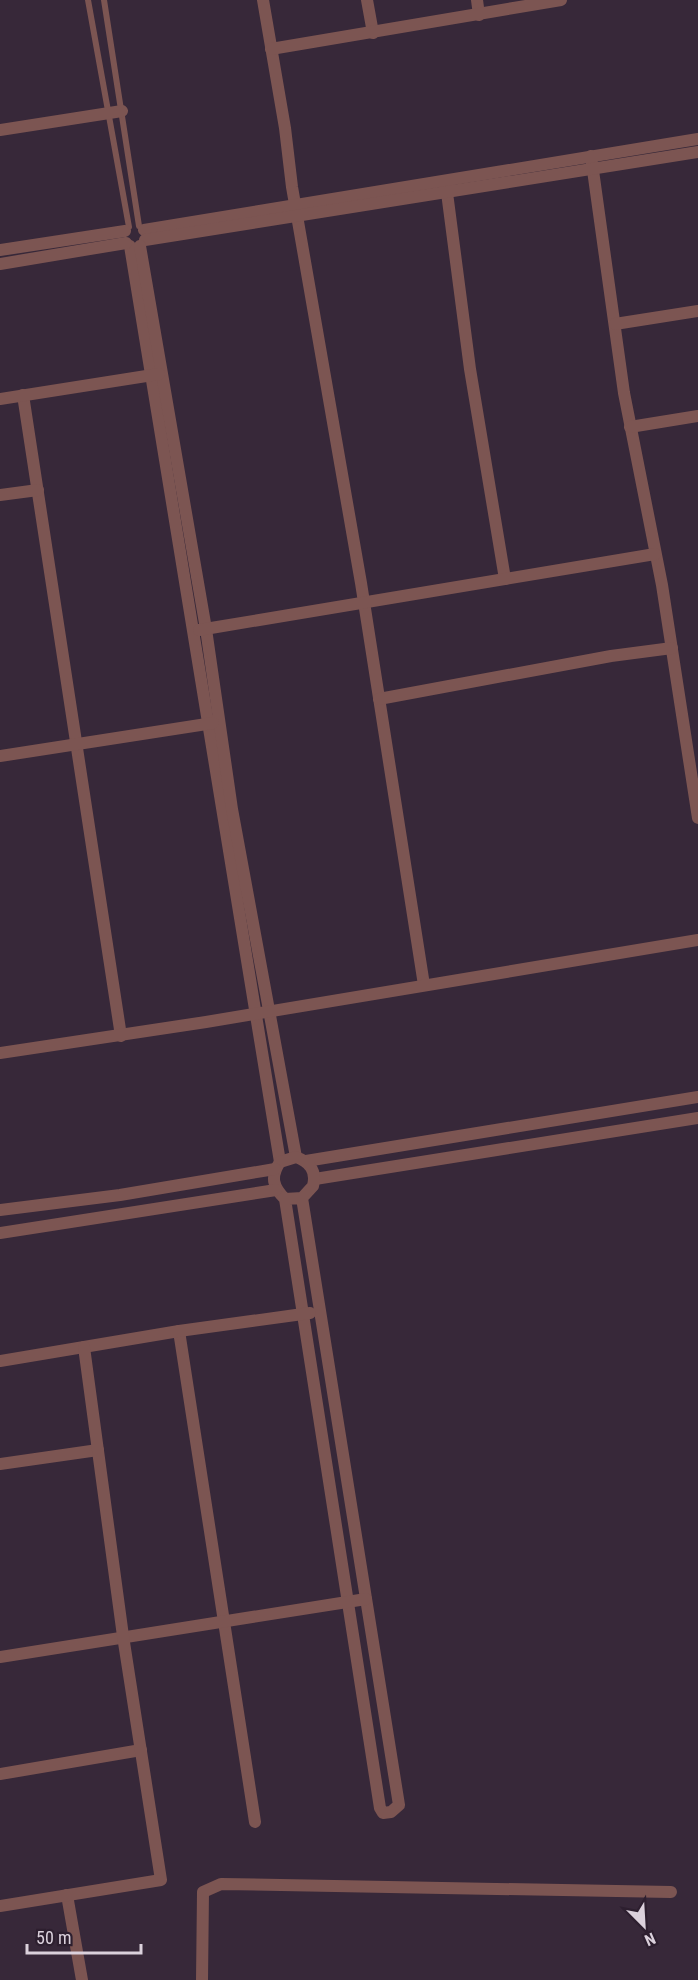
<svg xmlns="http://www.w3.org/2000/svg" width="698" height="1980" font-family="'Roboto Condensed',sans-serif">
  <rect width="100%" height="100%" fill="#372839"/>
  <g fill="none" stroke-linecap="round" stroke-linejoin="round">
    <g stroke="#7c5552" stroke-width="6">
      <path d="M88,0L129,227"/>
      <path d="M104,0L139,226"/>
    </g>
    <g stroke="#7c5552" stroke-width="12">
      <path d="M263,0L285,128L292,187L361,583L424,985"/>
      <path d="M367,0L373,33"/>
      <path d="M477,0L479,15"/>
      <path d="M271,49L561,0"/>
      <path d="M0,130L122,111"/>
      <path d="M591,156L624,393L662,585L698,818"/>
      <path d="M446,185L470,369L505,579"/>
      <path d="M144,230L698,139"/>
      <path d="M145,240L698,152"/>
      <path d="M130,246L280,1162"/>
      <path d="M140,246L206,629L232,809L296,1157"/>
      <path d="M0,250L125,231"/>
      <path d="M0,264L126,243"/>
      <path d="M615,324L698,311"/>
      <path d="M23,395L121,1036"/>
      <path d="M0,399L159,374"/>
      <path d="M630,427L698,416"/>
      <path d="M0,495L38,490"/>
      <path d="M199,630L655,554"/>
      <path d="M379,699L611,656L672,648"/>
      <path d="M0,756L213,723"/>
      <path d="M0,1053L206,1022L698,940"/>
      <path d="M306,1161L698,1097"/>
      <path d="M315,1179L698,1118"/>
      <path d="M285,1199L302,1198L313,1186C317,1170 309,1162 296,1157L280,1162C270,1177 273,1187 285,1199L380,1808L383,1813L391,1812L399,1805L302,1198"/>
      <path d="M0,1210L120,1195L275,1169"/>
      <path d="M0,1233L276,1190"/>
      <path d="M179,1331L255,1822"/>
      <path d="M0,1361L179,1331L310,1313"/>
      <path d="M0,1464L98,1450"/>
      <path d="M0,1657L366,1599"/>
      <path d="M0,1774L141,1750"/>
      <path d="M67,1895L82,1980"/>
      <path d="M0,1906L161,1880L123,1636L84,1347"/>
      <path d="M202,1980L203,1892L221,1884L671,1892"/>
    </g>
  </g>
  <g transform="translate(644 1926) rotate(156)" stroke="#2d1f2f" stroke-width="4.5" paint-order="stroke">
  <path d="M0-4.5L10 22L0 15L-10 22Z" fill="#dbd1dc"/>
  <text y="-9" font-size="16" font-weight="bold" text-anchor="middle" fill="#dbd1dc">N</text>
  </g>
  <path d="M27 1944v9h114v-9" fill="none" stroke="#dbd1dc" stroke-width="3"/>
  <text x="36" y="1944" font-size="18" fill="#dbd1dc" stroke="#2d1f2f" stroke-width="4.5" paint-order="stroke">50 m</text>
</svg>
